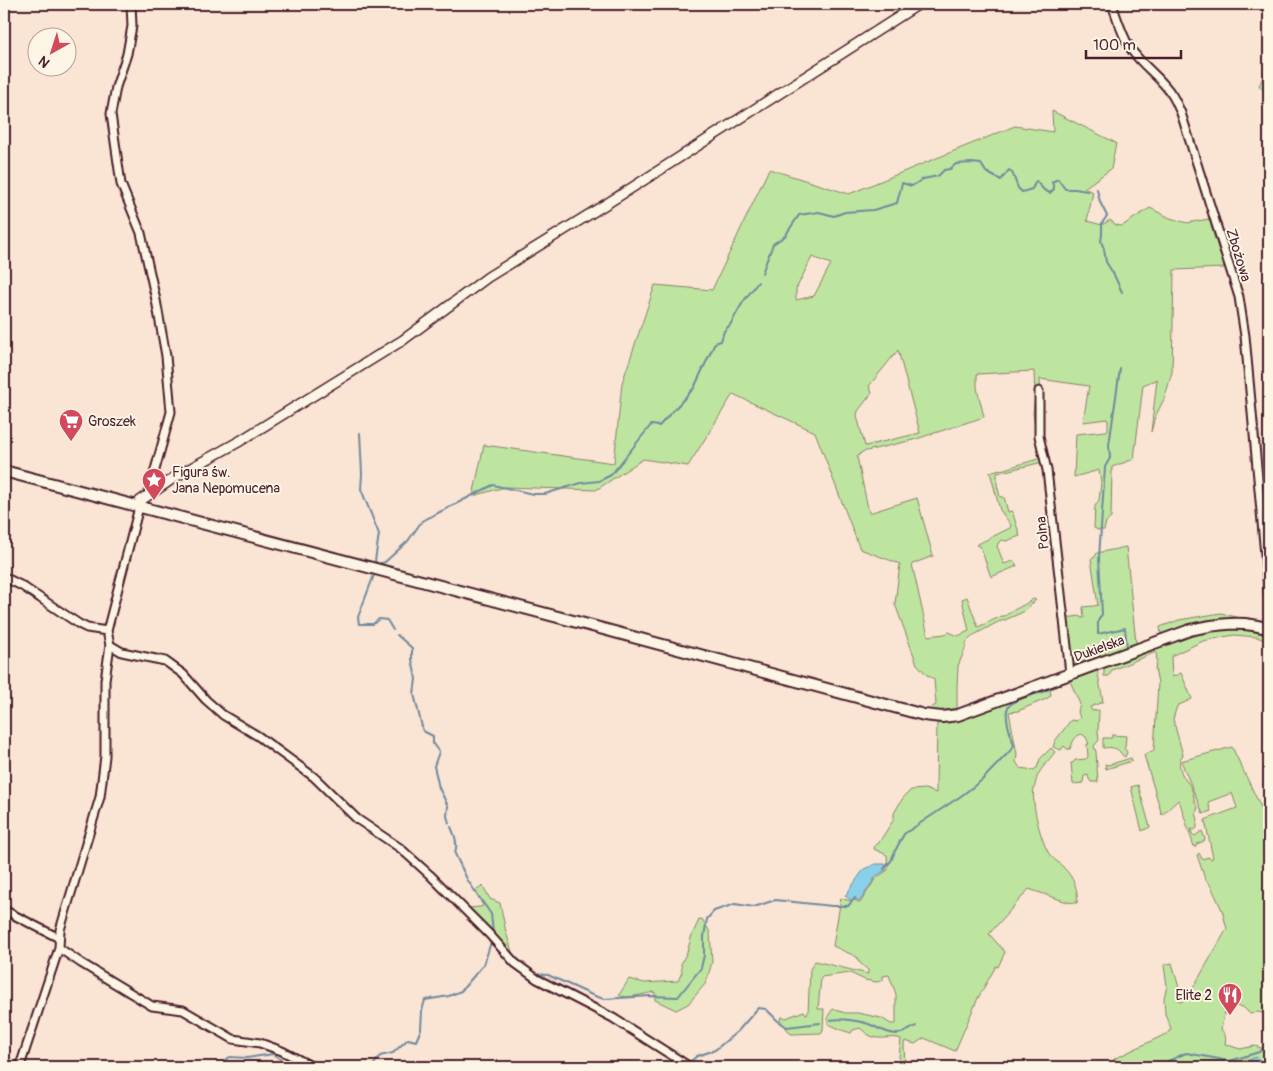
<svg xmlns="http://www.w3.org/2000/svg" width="1273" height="1071" font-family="Pangolin,sans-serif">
  <rect width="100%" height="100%" fill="#fae4d4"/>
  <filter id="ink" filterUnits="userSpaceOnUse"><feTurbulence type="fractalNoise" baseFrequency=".02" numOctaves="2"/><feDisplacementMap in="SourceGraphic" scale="10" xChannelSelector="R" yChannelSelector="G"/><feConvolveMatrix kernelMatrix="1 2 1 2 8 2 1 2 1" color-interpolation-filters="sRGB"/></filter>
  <g filter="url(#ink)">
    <g fill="#bee5a0" stroke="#848266" fill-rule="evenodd">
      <path d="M1269,63V95L1259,86Z"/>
      <path d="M1052,111L1116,143L1111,169L1084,188L1093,192L1087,221L1102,225L1110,220L1116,225L1122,226L1150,208L1170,218L1187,223L1209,219L1224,268L1174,270L1172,372L1165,397L1155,417L1151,432L1157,379L1143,385L1134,459L1112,467L1111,518L1106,522L1104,530H1098L1094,528L1095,506L1099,500L1101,483L1099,470L1074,477L1076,434L1106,431L1108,430V421L1107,419L1083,422L1089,386L1040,379L1043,462L997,473V485L1000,497H1004L1008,512L1012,511L1020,536L1006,541L1002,540L999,542L997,546L1004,564L1014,561L1017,566L991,577L980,546L976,545L1010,528L1011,525L1000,510L990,472L1000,469L1001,470L1038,459L1039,457L1033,413L1035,396L1034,371L977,374V388L984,417L913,440L862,452L857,457L869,513L917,498L933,556L912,564L928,636L945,634L949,632L958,636L969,631L962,599L967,597L978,627L1002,616H1005C1013,609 1024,606 1033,599L1036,600L1023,612L1005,620L998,622L974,635L967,641L964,652L958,666L957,686V709L938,713L934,711L932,707L936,705L934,679L927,675L917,664L895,604L900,564L860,549L815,432L733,394L688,466L643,459L596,490L505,487L473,496L484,445L614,463L622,383L655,285L712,290L769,169L849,194L1015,126L1053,132ZM812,257L831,264L814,296L796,300V289ZM898,350L920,433L865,446L857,416L858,411L872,393L869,386Z"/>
      <path d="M1126,547L1136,643L1071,666L1065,618L1080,616L1081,618H1084L1083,607L1094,606L1098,605L1091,559L1095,557L1097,553Z"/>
      <path d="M1221,613L1259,623C1242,621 1224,618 1207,620C1191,623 1176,629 1161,634L1160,627L1179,620Z"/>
      <path d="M1232,629C1245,630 1258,631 1269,637V642L1257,637L1234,635L1203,641L1173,655L1171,658L1172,677L1181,673L1192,699L1177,706L1173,719L1183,755C1178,760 1179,767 1182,774C1184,779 1189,783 1191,788C1194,794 1193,801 1198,807L1196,813L1198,820L1197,822V828L1194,830L1191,829L1192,834L1195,836L1202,831L1205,839L1204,841L1197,844L1196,847H1194L1180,803L1178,800L1162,815L1144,755L1154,750L1158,683L1155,668L1157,662L1156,652L1112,670L1109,676H1104V665C1145,650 1187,631 1232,629Z"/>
      <path d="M1097,668L1103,702L1090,707L1092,711L1099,710L1098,732L1099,740L1094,746L1096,752L1098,782H1091L1089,779L1088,775L1084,776L1083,783L1073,784L1071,763H1073L1075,760L1086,759L1088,757L1087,744H1089L1086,737L1082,734C1074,736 1073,742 1070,749H1067L1064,746L1061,750L1053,747L1055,741L1071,720L1076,721L1080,718L1078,712L1080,704L1070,681L1072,677Z"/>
      <path d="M1063,681V683L1050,690L1051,695L1048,698L1018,711L1009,712L1017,754L1016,762L1020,768L1033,770L1037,768L1040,759L1051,748L1055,752C1049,760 1041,768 1037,777C1036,780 1035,786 1034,788C1031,802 1041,843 1050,855C1054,860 1060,863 1064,868C1073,877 1079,890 1077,903L1067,902L1029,889L989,934L1005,952L998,967L996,966L978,998L955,1051L924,1038L915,1044L905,1041L904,1044L905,1067H901L899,1057L901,1039C891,1035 881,1041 871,1036C867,1035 863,1030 860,1028L853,1030L851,1033C843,1031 836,1027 828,1024V1016L833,1009L845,1013H858L881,1018L891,1024H896V994L889,975L883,976V980L877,982L865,980L850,973L821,977L818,1009H824L823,1030L821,1033L791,1034L780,1020L781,1017L786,1018L804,1011L806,1014L808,1013L810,969L815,961L868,974V970L859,962L857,957L833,946L841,898L850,901L855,900L860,903L876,878L888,870L887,855L874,849L875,845L878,844L894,819V813L903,798L911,790L925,789L936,793L937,721Z"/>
      <path d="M1112,735L1126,736L1125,747L1124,748L1127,752L1125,757C1120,754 1124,757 1120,752C1116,747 1109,747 1103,748V738H1112Z"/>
      <path d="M1232,747L1269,824V1014L1257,1012L1250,1014L1243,1007L1226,1005L1221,1030C1226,1033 1226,1039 1225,1044L1240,1049L1255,1046L1261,1048L1269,1044V1067H1256L1259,1064L1253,1058L1238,1067H1115L1114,1059L1168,1033L1171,1028L1165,1014L1164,998L1167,986L1164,965L1172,963L1179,988L1178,1001L1180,1002L1186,1000L1227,929L1222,910L1211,886L1205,879L1197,855L1199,853L1202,859L1209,857L1210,859L1213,858L1205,820L1237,808L1232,793L1208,802L1211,811L1203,814L1181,761Z"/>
      <path d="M1131,758L1132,761L1106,769L1105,764L1108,765Z"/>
      <path d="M1138,785L1150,827L1142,831L1131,787Z"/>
      <path d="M483,886L490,899L500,903L506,932L513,955L469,908L480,907L483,906L475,891Z"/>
      <path d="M702,919L710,932L712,962L706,983L688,1004L676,1010L655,1000V992C645,993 627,1000 619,995L629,979L644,983L678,981L682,972L681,964L687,952L692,935L699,920Z"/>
    </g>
    <g fill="#89d1ea" stroke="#708a9e">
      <path d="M876,864H885L886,870L876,876L860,901L855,899L851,900L845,896L864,869Z"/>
      <path d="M1257,1057L1259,1059V1064L1256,1067H1238L1253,1058Z"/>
    </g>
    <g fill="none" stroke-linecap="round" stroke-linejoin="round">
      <g stroke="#708a9e" stroke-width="2">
        <path d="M1097,189L1100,202L1107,216L1102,223V234L1101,241L1104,249L1106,262L1113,273L1122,292"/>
        <path d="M762,273L773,244L785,236L799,215L819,212L834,216L845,212L873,210L897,203L902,183L912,186L923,179L938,176L944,170L950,169L956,164L971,163L981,164L986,172L1001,180L1009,170L1012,172L1018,188L1022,192L1032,189L1036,181L1044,190L1050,193L1054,189L1052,182L1058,179L1065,189H1075L1087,191"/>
        <path d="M360,433L362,474L361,489L379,534L375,561L378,564L385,562L408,541L422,521L493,485L533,494H545L581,483L599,481L611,475L651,425L659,426L694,388L715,343L721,341L724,331L730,325L743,302L758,282"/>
        <path d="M374,575L358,617L359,624H373L379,619L387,620L393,630"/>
        <path d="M397,635L412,648V659L416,679L414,694L423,731L433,736V744L439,752L434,766L439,788L448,806L447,816L449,823"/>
        <path d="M1073,667L1127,647L1125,628L1098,634V621L1102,614L1099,558L1105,467L1110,458L1109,445L1120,369"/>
        <path d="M1058,672L1066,670"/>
        <path d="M451,827C455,836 458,843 455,854L468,881L477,894"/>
        <path d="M884,869L891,861L895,851L904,834L961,796L982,780L1010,751L1014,745C1011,735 1005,721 1007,710C1009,699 1036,695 1045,691C1050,689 1055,686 1059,683"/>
        <path d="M479,897L491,914L493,933L515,957L526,967"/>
        <path d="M536,974L548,975L592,995L604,999L650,996L678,997L701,968L704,955V937L707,919L714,911L735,904L754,907L775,900L832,906H848L855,898"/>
        <path d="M831,1020C841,1018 862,1021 871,1025C877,1028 890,1034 897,1034C903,1034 911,1029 916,1026"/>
        <path d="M691,1061L697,1056L715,1050L738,1031L758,1008L766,1009L778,1021L787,1027L820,1023"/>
        <path d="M224,1067L225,1060L230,1057L247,1058L273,1054L280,1059L283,1067"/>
        <path d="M372,1067L380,1056L393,1053L408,1039L416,1041L421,1029L422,1011L425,1000L449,996L461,991L484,964L491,942"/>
        <path d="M1161,1067L1164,1063L1186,1053L1230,1061L1259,1052L1269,1044"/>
      </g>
      <defs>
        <g id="minor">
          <path d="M131,4L132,26L127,54L116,87L111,114L121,184L141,233L156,300L166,356L171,412L148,495"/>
          <path d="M1112,4C1117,18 1122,35 1130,48C1142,66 1161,77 1172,95C1176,101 1178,107 1181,113L1239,297L1245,336L1269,599"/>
          <path d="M1039,391V436L1047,470L1070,673"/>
          <path d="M4,577L22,586L79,624L87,628L107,631"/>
          <path d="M110,645L122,652L165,661L183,674L206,700L223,715L258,736L314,777L357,819L400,848L430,875L489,934L515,963L537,979L613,1018L690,1067"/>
          <path d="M4,910L59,938"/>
          <path d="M59,948L81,963L152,1006L183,1010L233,1039L260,1043L282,1051L313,1067"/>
          <path d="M18,1067L21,1063L59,948L60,930L100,797L105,756V680L110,645L107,631L139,507"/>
        </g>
        <path id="tertiary" d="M139,507L140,501L175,477L240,441L403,340L488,277L619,196L919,4"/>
        <path id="secondary" d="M4,471L592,626L924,715L942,717L958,715L1190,630C1216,624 1244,620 1269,629"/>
      </defs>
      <use href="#minor" stroke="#4a1f2b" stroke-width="11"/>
      <use href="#tertiary" stroke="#4a1f2b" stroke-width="12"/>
      <use href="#secondary" stroke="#4a1f2b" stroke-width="14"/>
      <use href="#minor" stroke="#fcf5e5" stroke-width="7"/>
      <use href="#tertiary" stroke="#fcf5e5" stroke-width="9"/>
      <use href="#secondary" stroke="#fcf5e5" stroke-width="10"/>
    </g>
  </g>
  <defs>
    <symbol id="supermarket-pin" viewBox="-11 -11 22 30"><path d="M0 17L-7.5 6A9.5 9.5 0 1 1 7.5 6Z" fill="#d1495b" stroke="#fcf5e5"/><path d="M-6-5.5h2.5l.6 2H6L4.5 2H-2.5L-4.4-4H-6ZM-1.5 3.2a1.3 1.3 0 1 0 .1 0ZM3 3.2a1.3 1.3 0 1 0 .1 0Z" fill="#fff"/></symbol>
    <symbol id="sight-pin" viewBox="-11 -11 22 30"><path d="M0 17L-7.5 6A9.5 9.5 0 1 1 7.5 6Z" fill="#d1495b" stroke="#fcf5e5"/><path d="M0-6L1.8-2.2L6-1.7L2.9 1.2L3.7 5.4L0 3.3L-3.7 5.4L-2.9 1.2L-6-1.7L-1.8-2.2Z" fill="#fff"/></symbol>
    <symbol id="restaurant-pin" viewBox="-11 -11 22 30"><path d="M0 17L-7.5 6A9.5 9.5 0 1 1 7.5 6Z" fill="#d1495b" stroke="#fcf5e5"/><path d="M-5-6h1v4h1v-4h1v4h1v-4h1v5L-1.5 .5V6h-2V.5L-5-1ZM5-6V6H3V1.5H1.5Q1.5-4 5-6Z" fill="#fff"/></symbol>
  </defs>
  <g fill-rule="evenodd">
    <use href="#supermarket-pin" x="57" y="407" width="28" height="38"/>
    <use href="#sight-pin" x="140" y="466" width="28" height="38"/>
    <use href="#restaurant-pin" x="1216" y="981" width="28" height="38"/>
  </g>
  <g text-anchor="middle" stroke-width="4" stroke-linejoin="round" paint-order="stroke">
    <g font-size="14" fill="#4a1f2b" stroke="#fcf5e5">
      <text transform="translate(1239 255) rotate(73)" y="5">Zbożowa</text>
      <text transform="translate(1042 533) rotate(-96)" y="5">Polna</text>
      <text transform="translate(1099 648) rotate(-20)" y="5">Dukielska</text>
    </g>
    <g font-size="14" fill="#4a1f2b" stroke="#fcf5e5" text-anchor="start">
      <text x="88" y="426">Groszek</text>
      <text x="172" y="477">Figura św.<tspan x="172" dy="16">Jana Nepomucena</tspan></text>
      <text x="1212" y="1000" text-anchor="end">Elite 2</text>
    </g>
  </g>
  <rect width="1273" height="1071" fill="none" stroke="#fcf5e5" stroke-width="20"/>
  <rect x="10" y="10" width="1253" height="1051" fill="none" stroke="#4a1f2b" stroke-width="2" filter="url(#ink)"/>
  <g transform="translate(52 52) rotate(219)"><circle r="24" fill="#fcf5e5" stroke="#b59f9b"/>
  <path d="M0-4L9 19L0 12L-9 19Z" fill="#d1495b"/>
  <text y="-8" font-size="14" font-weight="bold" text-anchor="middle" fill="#4a1f2b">N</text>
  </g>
  <path d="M1086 50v8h95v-8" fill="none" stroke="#4a1f2b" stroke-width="2.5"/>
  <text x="1093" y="50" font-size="15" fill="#4a1f2b" stroke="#fcf5e5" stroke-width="4" paint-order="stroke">100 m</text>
</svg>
